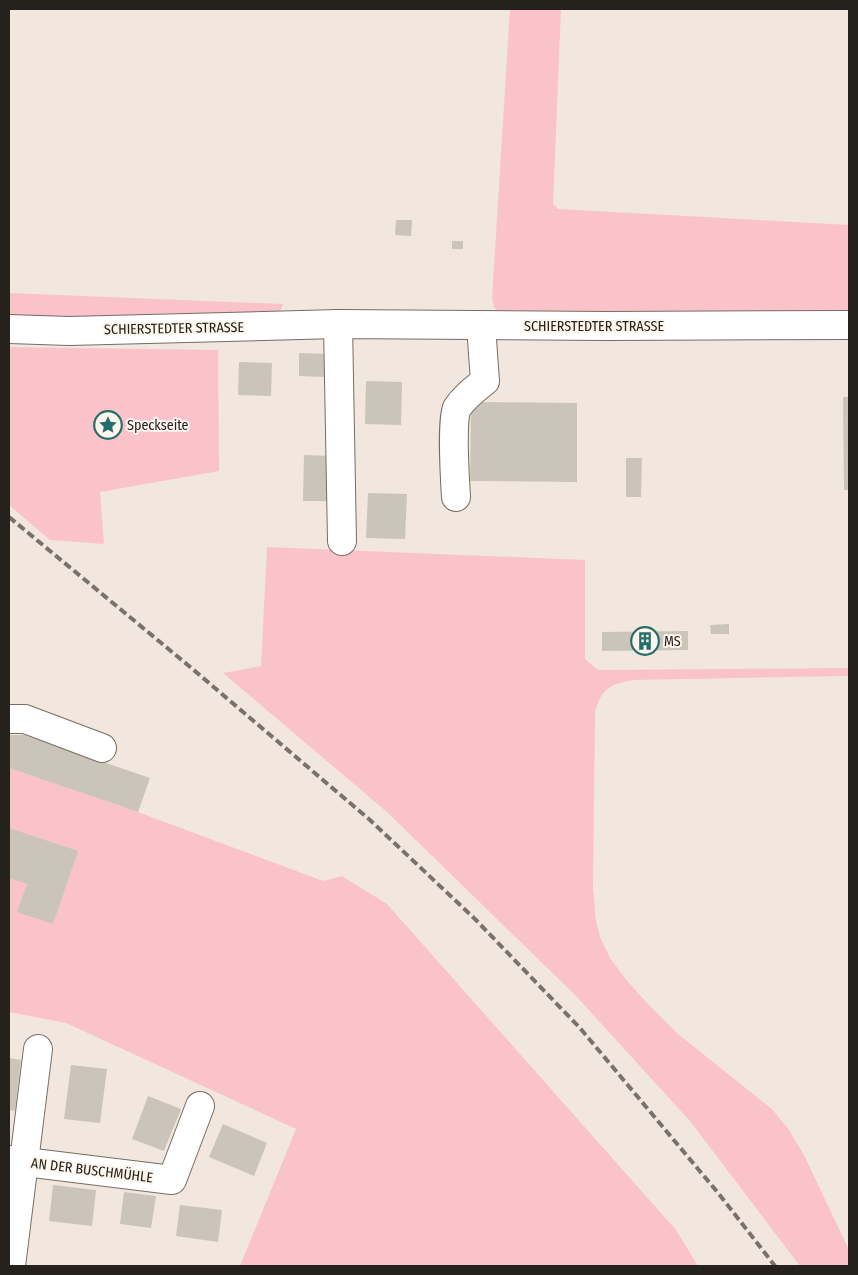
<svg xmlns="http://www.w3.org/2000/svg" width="858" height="1275" font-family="'Fira Sans Condensed',sans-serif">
  <rect width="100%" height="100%" fill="#f2e7de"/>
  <g fill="#fac3c9">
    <path d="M510,9H561L553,204L558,209L849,225V313L498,312L494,307L492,299Z"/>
    <path d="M9,293L283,304L279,314L9,319Z"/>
    <path d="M9,347L218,350L219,471L100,492L104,544L50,540L9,505Z"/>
    <path d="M267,547L585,560V659L598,670L849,668V676L634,680C610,684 602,688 595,712L593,888L596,921L600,937L610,958L624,977L647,1003L678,1034L773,1110L789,1130L804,1155L849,1250V1266H800L690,1121L576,996L387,812L223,673L261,666Z"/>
    <path d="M9,768L138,812L323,881L342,876L387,904L676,1230L698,1266H240L296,1129L66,1023L9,1012Z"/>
  </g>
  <g fill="#cac5b8">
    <path d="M396,220H412L411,236L395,235Z"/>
    <rect x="452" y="241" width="11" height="8"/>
    <path d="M299,353L326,354L325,377L299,376Z"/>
    <path d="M239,362L272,363L271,396L238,395Z"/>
    <path d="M366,381L402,382L401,425L365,424Z"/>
    <path d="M843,397H849V490H844Z"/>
    <path d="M471,402L577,403V482L470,481Z"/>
    <path d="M304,455L331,456L330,501H303Z"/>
    <path d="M626,458H642L641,497H626Z"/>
    <path d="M368,493L407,494L405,539L366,538Z"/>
    <path d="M729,624V634H711L710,625Z"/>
    <path d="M688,631V650L602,651V632Z"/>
    <path d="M9,735H24L150,778L138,812L9,768Z"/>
    <path d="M9,828L78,851L53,924L17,912L27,884L9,878Z"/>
    <path d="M9,1058L21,1060L15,1111L9,1110Z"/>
    <path d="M71,1065L107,1069L100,1123L64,1119Z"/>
    <path d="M148,1096L181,1109L164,1151L132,1139Z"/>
    <path d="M223,1124L267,1143L254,1176L209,1157Z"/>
    <path d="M53,1185L96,1190L92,1226L49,1221Z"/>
    <path d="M124,1192L156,1196L151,1228L120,1224Z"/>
    <path d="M180,1205L222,1210L218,1242L176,1236Z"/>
  </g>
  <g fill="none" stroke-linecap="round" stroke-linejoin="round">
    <defs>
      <g id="minor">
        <path d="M338,324L342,541"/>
        <path d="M9,329L69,331L338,324L606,326L849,325"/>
        <path d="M456,497C455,481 451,418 457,408C464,397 475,389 485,381L481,326"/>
        <path d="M9,719H25L102,748"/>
        <path d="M9,1160L172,1180L200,1106"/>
        <path d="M11,1266L38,1049"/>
      </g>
    </defs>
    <use href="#minor" stroke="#766d64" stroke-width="30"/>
    <use href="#minor" stroke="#fff" stroke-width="28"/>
    <path stroke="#79726c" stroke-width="4" stroke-dasharray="8 4" stroke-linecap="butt" d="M9,517L189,666L370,820L476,920L580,1028L719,1194L775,1266"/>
  </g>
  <defs>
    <symbol id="sight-ring" viewBox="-11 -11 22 22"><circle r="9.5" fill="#fef5ed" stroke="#246e6b" stroke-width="1.5"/><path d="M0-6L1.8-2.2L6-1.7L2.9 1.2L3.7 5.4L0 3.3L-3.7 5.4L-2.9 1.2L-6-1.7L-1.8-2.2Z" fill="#246e6b"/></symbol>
    <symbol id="building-ring" viewBox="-11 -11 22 22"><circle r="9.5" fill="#fef5ed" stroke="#246e6b" stroke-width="1.5"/><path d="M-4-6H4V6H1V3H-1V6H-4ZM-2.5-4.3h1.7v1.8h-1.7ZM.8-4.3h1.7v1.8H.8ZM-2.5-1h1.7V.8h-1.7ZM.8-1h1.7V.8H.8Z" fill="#246e6b"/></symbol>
  </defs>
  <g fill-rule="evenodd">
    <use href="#sight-ring" x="92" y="409" width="32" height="32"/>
    <use href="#building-ring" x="629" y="625" width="32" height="32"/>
  </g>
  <g text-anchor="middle" stroke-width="4" stroke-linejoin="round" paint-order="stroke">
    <g font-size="14" fill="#25211d" stroke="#fef5ed">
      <text x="594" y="331">SCHIERSTEDTER STRASSE</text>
      <text transform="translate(174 328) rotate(-1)" y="5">SCHIERSTEDTER STRASSE</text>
      <text transform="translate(92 1170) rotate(7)" y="5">AN DER BUSCHMÜHLE</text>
    </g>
    <g font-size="14" fill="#25211d" stroke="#fef5ed" text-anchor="start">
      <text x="127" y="430">Speckseite</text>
      <text x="664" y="646">MS</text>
    </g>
  </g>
  <rect width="858" height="1275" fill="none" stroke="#25211d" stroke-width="20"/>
</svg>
